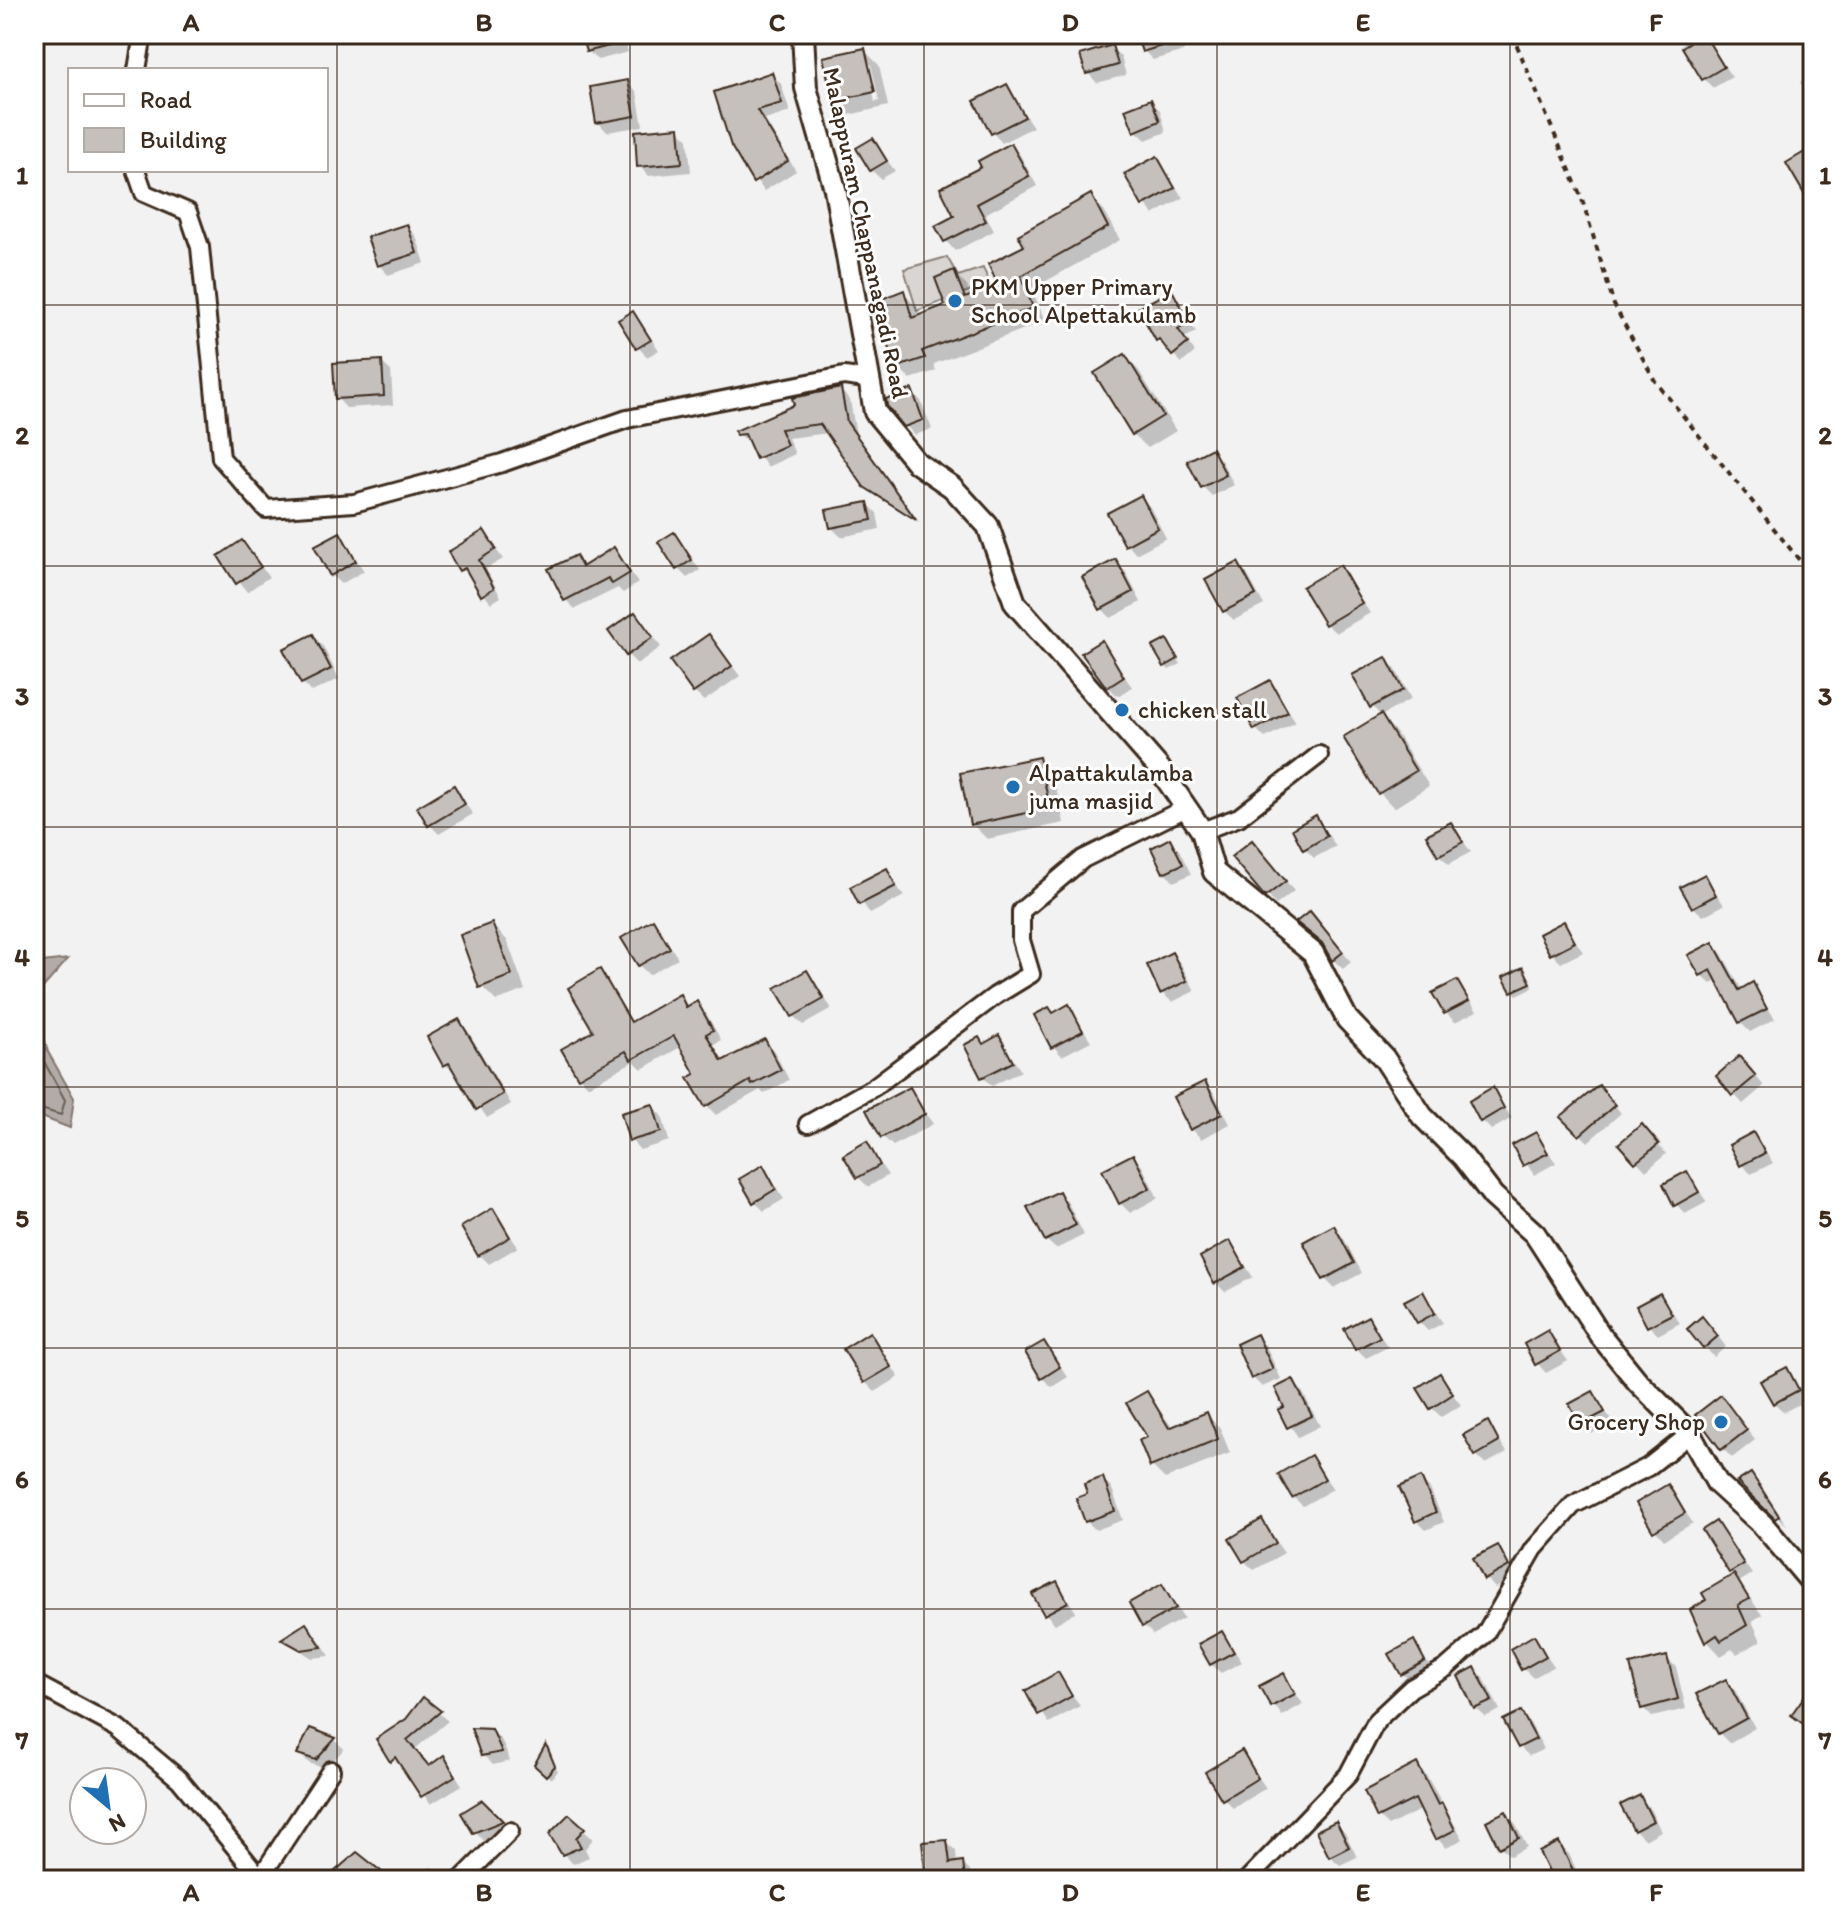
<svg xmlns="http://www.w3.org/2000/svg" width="1847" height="1914" font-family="Itim,sans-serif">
  <rect width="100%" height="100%" fill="#f3f2f2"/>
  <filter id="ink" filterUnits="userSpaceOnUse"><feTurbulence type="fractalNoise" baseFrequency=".0125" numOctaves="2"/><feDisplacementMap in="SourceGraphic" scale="16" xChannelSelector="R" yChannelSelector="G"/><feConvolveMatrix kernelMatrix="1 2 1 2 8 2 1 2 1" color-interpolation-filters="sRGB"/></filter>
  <g filter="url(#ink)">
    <path fill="#d8d5d2" stroke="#8a8078" stroke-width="2" d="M947,257L958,276L983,268L990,283L917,311L904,269Z"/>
    <g fill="#b2aba7" stroke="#827770" stroke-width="2">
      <path d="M68,959L34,998V963Z"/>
      <path d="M34,1001L48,1052L74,1098L70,1128L34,1114Z"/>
    </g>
    <g fill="#0003" fill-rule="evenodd">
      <path d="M583,34H623L628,52L598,60L588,51Z"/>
      <path d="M1139,34H1179L1184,51L1153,60L1144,51Z"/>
      <path d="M1703,37L1732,77L1713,88L1704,79Z"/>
      <path d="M1112,48L1121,57L1126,75L1097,83L1088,73Z"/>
      <path d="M864,50L879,65L888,106L849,115L835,100ZM866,64H871L879,101L875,102Z"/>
      <path d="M772,74L781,84L790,112L765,120L796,171L764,191L733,146Z"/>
      <path d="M1813,74V104L1800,82Z"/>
      <path d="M627,82L637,92L643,126L607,132L598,122Z"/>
      <path d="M1006,86L1033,127L1002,143L993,133L976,102Z"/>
      <path d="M1150,101L1160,110L1166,132L1146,140L1136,131Z"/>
      <path d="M678,129L688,139L691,172L649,176L639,166Z"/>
      <path d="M873,141L895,171L881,179L871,170Z"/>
      <path d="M1011,146L1020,155L1037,186L985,214L994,231L955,251L946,241L957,217L984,168Z"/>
      <path d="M1157,158L1183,198L1153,215L1127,174Z"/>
      <path d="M1090,196L1103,209L1120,240L1032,289L1045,321L934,364L936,371L910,379L897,366L903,293L916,306L920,317L948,306L954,273L967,286L971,297L1001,286L1027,247Z"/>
      <path d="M407,226L416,236L425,263L388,275L379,265Z"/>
      <path d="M1171,292L1196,332L1184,338L1195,352L1182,363L1157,339Z"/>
      <path d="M633,313L659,350L647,357L638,347Z"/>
      <path d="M1125,356L1139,371L1176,431L1148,448L1133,434Z"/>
      <path d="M381,362L391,371L393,405L346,408L337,398Z"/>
      <path d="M840,390L850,400L856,434L920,523L876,496L829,433L788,438L795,454L767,467L752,444L738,434L796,406Z"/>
      <path d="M912,392L921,401L932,429L915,435L905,425Z"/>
      <path d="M1211,451L1221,460L1234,485L1212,496L1203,487Z"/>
      <path d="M1141,497L1150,507L1166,538L1136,554L1127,544Z"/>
      <path d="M868,504L877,513L880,529L841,537L831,527Z"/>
      <path d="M484,533L503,559L486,569L501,597L491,603L450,553Z"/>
      <path d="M674,534L700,570L687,578L678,569Z"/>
      <path d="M340,535L364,571L341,584L331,575Z"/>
      <path d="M242,542L269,577L247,592L220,557Z"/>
      <path d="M614,549L638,583L623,593L618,588L575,609L566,600L576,557L585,567Z"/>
      <path d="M1116,562L1125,571L1141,602L1111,618L1102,609Z"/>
      <path d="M1238,564L1247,574L1264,605L1234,620L1224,611Z"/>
      <path d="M1339,568L1370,613L1336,633L1326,624Z"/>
      <path d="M635,615L661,647L637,664L627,654Z"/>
      <path d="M709,636L740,676L704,701L694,692Z"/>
      <path d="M313,637L323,646L339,679L312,692L302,683Z"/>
      <path d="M1166,641L1181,664L1169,670L1165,666Z"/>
      <path d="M1101,643L1132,687L1118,696L1108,687Z"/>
      <path d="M1385,659L1395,668L1411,699L1381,716L1372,706Z"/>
      <path d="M1270,682L1296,722L1265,738L1256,729L1240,698Z"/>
      <path d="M1381,717L1395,731L1429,786L1394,808L1380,793Z"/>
      <path d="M1039,759L1053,774L1064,823L987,839L972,824Z"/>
      <path d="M453,788L473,814L439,834L430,825Z"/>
      <path d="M1316,818L1336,846L1314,858L1305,849Z"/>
      <path d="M1451,824L1471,852L1449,864L1439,855Z"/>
      <path d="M1170,841L1179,850L1191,874L1174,882L1165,872Z"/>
      <path d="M1262,852L1294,891L1276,905L1234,857Z"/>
      <path d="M886,871L904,896L870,914L853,888Z"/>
      <path d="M1704,876L1724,905L1703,916L1693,907Z"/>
      <path d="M653,921L678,958L649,975L639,965Z"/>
      <path d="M1319,923L1351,962L1343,969L1333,960Z"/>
      <path d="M1563,923L1583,952L1561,963L1552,954Z"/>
      <path d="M492,925L507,940L525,990L496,1001L481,986Z"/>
      <path d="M1712,944L1722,954L1742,990L1753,985L1775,1019L1750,1032L1740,1022L1719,980L1711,984L1701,975Z"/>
      <path d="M1172,955L1181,964L1195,991L1172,1002L1162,993Z"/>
      <path d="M1523,969L1534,987L1517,995L1512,991Z"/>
      <path d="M600,972L633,1023L679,997L690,1007L696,1003L706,1013L721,1040L714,1044L724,1062L765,1042L774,1051L789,1080L764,1094L760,1090L716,1115L707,1106L698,1075L682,1046L642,1069L634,1061L589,1086L579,1077L596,1031Z"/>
      <path d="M807,972L832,1009L803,1025L793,1016Z"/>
      <path d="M1457,982L1477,1011L1455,1022L1446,1013Z"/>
      <path d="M1069,1007L1091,1041L1062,1056L1053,1046L1054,1015Z"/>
      <path d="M459,1021L468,1031L511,1104L487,1118L457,1073L445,1065L429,1038Z"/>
      <path d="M999,1038L1021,1071L992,1086L983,1077L979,1040L984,1045Z"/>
      <path d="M1749,1068L1764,1086L1743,1104L1734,1094Z"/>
      <path d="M1204,1083L1214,1093L1230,1124L1201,1139L1192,1129Z"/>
      <path d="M910,1089L933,1124L893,1146L883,1137Z"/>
      <path d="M1492,1090L1512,1118L1491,1130L1482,1120Z"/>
      <path d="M1606,1095L1621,1113L1588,1142L1563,1117Z"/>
      <path d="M652,1106L662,1115L669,1141L640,1150L631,1140Z"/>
      <path d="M1536,1134L1556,1163L1534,1175L1515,1146Z"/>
      <path d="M1753,1134L1773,1163L1751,1174L1742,1165Z"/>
      <path d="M1651,1136L1666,1154L1646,1171L1621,1144Z"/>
      <path d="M866,1144L888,1175L868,1187L858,1177Z"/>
      <path d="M1133,1157L1142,1166L1158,1198L1130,1213L1120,1203Z"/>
      <path d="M762,1168L784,1199L764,1211L754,1201Z"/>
      <path d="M1687,1174L1707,1202L1685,1214L1676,1204Z"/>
      <path d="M1059,1193L1068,1203L1084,1235L1056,1249L1046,1240Z"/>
      <path d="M493,1211L518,1247L489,1264L479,1254Z"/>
      <path d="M1334,1228L1343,1237L1362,1273L1334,1288L1325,1279Z"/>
      <path d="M1230,1243L1253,1277L1225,1292L1215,1282Z"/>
      <path d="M1422,1293L1443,1323L1428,1331L1419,1322Z"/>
      <path d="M1660,1295L1680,1323L1658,1335L1649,1326Z"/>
      <path d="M1368,1318L1388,1347L1366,1358L1357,1349Z"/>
      <path d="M1712,1328L1726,1347L1714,1357L1705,1347Z"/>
      <path d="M1548,1333L1568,1361L1546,1373L1537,1363Z"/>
      <path d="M870,1335L899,1377L875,1392L865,1382Z"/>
      <path d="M1257,1337L1266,1346L1281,1379L1262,1387L1253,1378Z"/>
      <path d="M1044,1344L1068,1377L1052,1387L1042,1378Z"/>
      <path d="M1786,1369L1807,1400L1784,1412L1774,1403Z"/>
      <path d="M1439,1376L1461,1405L1441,1417L1432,1408Z"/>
      <path d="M1293,1381L1302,1391L1320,1426L1298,1437L1280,1411L1287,1407Z"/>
      <path d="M1146,1393L1173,1428L1206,1414L1220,1428L1230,1453L1165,1479L1152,1466Z"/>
      <path d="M1593,1394L1613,1422L1591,1434L1571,1405Z"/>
      <path d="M1721,1398L1755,1440L1732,1458L1722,1448Z"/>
      <path d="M1487,1424L1507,1452L1486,1464L1476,1455Z"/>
      <path d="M1810,1442L1813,1445V1479L1798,1447Z"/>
      <path d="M1311,1457L1333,1489L1303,1506L1293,1497Z"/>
      <path d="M1751,1475L1761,1485L1787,1526L1740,1482Z"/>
      <path d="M1103,1480L1112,1489L1123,1520L1096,1530L1086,1521L1090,1495Z"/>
      <path d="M1420,1480L1430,1489L1444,1522L1426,1530L1416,1520Z"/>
      <path d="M1668,1487L1693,1523L1664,1540L1655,1530Z"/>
      <path d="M1262,1522L1284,1553L1254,1570L1244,1561Z"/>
      <path d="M1716,1523L1752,1574L1739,1582L1762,1615L1752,1621L1761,1641L1737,1654L1732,1649L1721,1656L1707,1641L1735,1576L1705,1531Z"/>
      <path d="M1497,1548L1517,1576L1495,1588L1486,1578Z"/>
      <path d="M1057,1583L1076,1612L1055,1624L1046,1614Z"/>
      <path d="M1162,1586L1184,1618L1153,1635L1144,1625Z"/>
      <path d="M306,1626L316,1635L330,1656L312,1658L284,1640Z"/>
      <path d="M1222,1633L1242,1662L1221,1673L1211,1664Z"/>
      <path d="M1534,1637L1554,1666L1533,1678L1523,1668Z"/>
      <path d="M1414,1643L1433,1671L1412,1683L1402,1673Z"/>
      <path d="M1666,1658L1676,1667L1686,1709L1652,1717L1643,1708Z"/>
      <path d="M1475,1670L1484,1679L1500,1710L1485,1717L1476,1708Z"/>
      <path d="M1058,1675L1080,1706L1049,1723L1028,1692Z"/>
      <path d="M1283,1675L1303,1704L1282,1716L1262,1687Z"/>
      <path d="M1725,1681L1735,1690L1755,1728L1729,1743L1719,1733Z"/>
      <path d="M423,1700L448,1721L414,1750L429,1768L444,1757L462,1785L431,1804L379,1740L407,1721Z"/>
      <path d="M1521,1713L1530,1723L1544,1749L1529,1756L1520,1747Z"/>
      <path d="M311,1730L335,1740L344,1749L326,1769L309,1763L299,1754Z"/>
      <path d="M492,1731L502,1741L510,1761L493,1765L483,1755Z"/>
      <path d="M546,1747L558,1771L551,1779L536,1764Z"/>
      <path d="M1241,1752L1266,1788L1233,1808L1223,1798Z"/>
      <path d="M1416,1765L1426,1775L1463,1839L1446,1848L1437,1838L1422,1809L1388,1826L1379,1817Z"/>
      <path d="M1640,1798L1649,1807L1661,1831L1645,1840L1635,1830Z"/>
      <path d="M482,1803L510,1831L484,1841L475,1831Z"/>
      <path d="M1506,1814L1515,1823L1527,1847L1510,1856L1501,1847Z"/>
      <path d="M569,1817L593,1839L585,1849L589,1857L573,1864L564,1854Z"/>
      <path d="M1335,1823L1345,1833L1357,1857L1340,1865L1330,1856Z"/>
      <path d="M946,1842L956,1851L957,1864L962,1863L972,1873L973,1880H928Z"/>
      <path d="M1559,1845L1569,1854L1580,1878L1557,1880Z"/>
      <path d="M431,1867L442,1880H413L411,1876Z"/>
    </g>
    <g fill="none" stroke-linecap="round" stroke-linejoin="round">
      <path stroke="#6b5e55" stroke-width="2" d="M34,1030L41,1056L65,1100L61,1115L34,1107"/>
    </g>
    <g fill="#c6c0bd" stroke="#3b2a1e" stroke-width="2">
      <path d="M581,34H632V40L586,52Z"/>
      <path d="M1136,34H1187V38L1142,52Z"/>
      <path d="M1704,34L1724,67L1702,80L1682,47Z"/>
      <path d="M1112,45L1118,65L1086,74L1080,55Z"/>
      <path d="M865,48L875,92L833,101L823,57Z"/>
      <path d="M772,72L782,103L757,110L788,161L753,183L731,146L714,92Z"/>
      <path d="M628,80L635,116L596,123L590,87Z"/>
      <path d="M1007,84L1025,117L991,134L974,101Z"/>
      <path d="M1151,99L1160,121L1134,132L1125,109Z"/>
      <path d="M679,127L682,163L637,167L635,131Z"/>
      <path d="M873,138L887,161L870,171L856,148Z"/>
      <path d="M1011,143L1029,176L977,204L986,221L944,242L935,226L954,216L940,188L981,167L978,161Z"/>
      <path d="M1813,147V209L1786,163Z"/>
      <path d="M1157,156L1175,188L1142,206L1124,174Z"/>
      <path d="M1091,194L1108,227L1021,276L1033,308L922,351L925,358L895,368L874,302L904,290L912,318L945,305L935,278L954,270L965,298L998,285L988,264L1024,246L1018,235Z"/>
      <path d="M407,224L417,253L377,266L367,237Z"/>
      <path d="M1172,290L1189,322L1178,329L1188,343L1172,356L1159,339L1156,341L1138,308Z"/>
      <path d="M633,311L651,340L636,349L618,320Z"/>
      <path d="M1125,354L1163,416L1132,435L1094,373Z"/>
      <path d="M382,360L384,396L335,399L333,363Z"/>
      <path d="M841,388L847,422L916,520L864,487L820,424L780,429L787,445L756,459L745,434L736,435L735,431L794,405L792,398Z"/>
      <path d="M912,389L923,420L904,427L887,406L886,399Z"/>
      <path d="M1212,448L1226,475L1201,488L1187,461Z"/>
      <path d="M1141,495L1158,528L1125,546L1107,513Z"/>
      <path d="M868,502L872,520L830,528L826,510Z"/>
      <path d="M484,530L496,549L479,560L494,588L481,596L465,568L459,571L448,552Z"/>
      <path d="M340,532L356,561L330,576L314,546Z"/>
      <path d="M674,532L692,560L676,570L658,542Z"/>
      <path d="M242,540L261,567L236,584L218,556Z"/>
      <path d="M614,547L630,573L612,584L608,578L564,601L548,569L576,555L582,567Z"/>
      <path d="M1116,559L1133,592L1100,610L1082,577Z"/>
      <path d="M1238,562L1256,595L1223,612L1205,580Z"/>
      <path d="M1340,565L1362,603L1325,625L1302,587Z"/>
      <path d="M635,612L653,637L626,656L608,631Z"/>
      <path d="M313,634L331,669L301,684L283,649Z"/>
      <path d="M709,634L732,666L693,693L670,661Z"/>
      <path d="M1167,639L1178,659L1164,667L1152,647Z"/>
      <path d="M1102,640L1124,677L1107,688L1081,653Z"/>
      <path d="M1386,657L1403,690L1370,708L1352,675Z"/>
      <path d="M1270,680L1288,712L1254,730L1237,698Z"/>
      <path d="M1381,714L1416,771L1378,794L1343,737Z"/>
      <path d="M1039,757L1050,808L970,825L960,773Z"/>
      <path d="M454,785L465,804L428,826L417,807Z"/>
      <path d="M1316,815L1327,836L1303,850L1292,829Z"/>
      <path d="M1451,822L1463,842L1438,856L1426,835Z"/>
      <path d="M1170,838L1183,864L1163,873L1151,848Z"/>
      <path d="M1252,840L1286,881L1265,897L1231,857Z"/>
      <path d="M887,868L896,886L859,905L850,887Z"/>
      <path d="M1705,874L1716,895L1692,908L1680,887Z"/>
      <path d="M1310,911L1343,952L1332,961L1322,943L1296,922Z"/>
      <path d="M653,919L670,948L638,966L621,938Z"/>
      <path d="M1564,921L1575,942L1550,955L1539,934Z"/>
      <path d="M492,923L512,975L479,988L460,935Z"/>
      <path d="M1713,942L1739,990L1753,982L1767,1009L1739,1023L1711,970L1700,976L1688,955Z"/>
      <path d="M1172,952L1187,981L1160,994L1147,965Z"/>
      <path d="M1523,967L1531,983L1511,992L1503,977Z"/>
      <path d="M600,969L631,1022L680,994L686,1007L697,1001L713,1030L706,1034L722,1061L765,1039L781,1070L752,1085L750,1081L705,1107L688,1078L695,1074L674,1036L631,1060L626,1051L578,1078L561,1049L593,1031L568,988Z"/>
      <path d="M807,970L824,999L792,1017L775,988Z"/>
      <path d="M1457,980L1469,1001L1444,1014L1432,993Z"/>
      <path d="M1069,1004L1083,1031L1051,1048L1034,1015L1049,1007L1053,1013Z"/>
      <path d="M459,1019L503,1094L476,1110L449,1063L443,1066L427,1037Z"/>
      <path d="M999,1035L1013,1062L981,1078L964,1045L979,1037L983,1044Z"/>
      <path d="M1739,1056L1756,1076L1732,1096L1716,1076Z"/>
      <path d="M1205,1081L1222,1114L1190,1130L1173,1097Z"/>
      <path d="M1599,1085L1615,1105L1579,1136L1560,1117Z"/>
      <path d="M910,1087L925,1114L881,1138L866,1110Z"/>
      <path d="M1493,1087L1504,1108L1480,1122L1469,1101Z"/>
      <path d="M653,1104L661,1132L629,1141L621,1113Z"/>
      <path d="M1642,1124L1659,1144L1635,1163L1618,1144Z"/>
      <path d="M1536,1132L1548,1153L1523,1166L1512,1145Z"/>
      <path d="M1753,1132L1765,1153L1740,1166L1729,1145Z"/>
      <path d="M867,1141L880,1165L857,1178L843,1155Z"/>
      <path d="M1133,1154L1150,1188L1119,1204L1102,1170Z"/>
      <path d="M763,1165L776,1189L753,1203L739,1179Z"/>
      <path d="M1687,1171L1699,1192L1674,1206L1663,1184Z"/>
      <path d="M1059,1191L1076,1225L1045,1241L1027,1207Z"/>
      <path d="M493,1208L510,1237L478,1256L461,1227Z"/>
      <path d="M1334,1225L1354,1263L1323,1280L1303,1242Z"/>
      <path d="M1230,1240L1245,1267L1214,1284L1200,1257Z"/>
      <path d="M1423,1291L1435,1313L1417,1323L1404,1301Z"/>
      <path d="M1660,1293L1672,1314L1647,1327L1636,1306Z"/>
      <path d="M1368,1316L1380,1337L1355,1350L1344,1329Z"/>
      <path d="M1702,1316L1718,1336L1703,1349L1687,1329Z"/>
      <path d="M1548,1330L1560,1351L1535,1365L1524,1344Z"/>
      <path d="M870,1332L891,1367L864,1383L843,1349Z"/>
      <path d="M1257,1334L1273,1369L1251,1379L1236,1344Z"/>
      <path d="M1044,1341L1060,1367L1041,1379L1025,1352Z"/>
      <path d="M1787,1367L1799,1390L1773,1404L1760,1381Z"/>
      <path d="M1440,1373L1453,1394L1430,1409L1417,1388Z"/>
      <path d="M1293,1379L1312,1416L1287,1428L1278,1410L1284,1407L1275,1388Z"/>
      <path d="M1147,1391L1169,1428L1207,1412L1218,1439L1150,1467L1139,1440L1147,1437L1126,1403Z"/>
      <path d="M1593,1391L1605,1412L1580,1425L1569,1404Z"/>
      <path d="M1721,1395L1747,1430L1721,1450L1695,1415Z"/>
      <path d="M1488,1421L1499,1442L1475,1456L1463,1435Z"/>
      <path d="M1311,1455L1325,1479L1292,1498L1278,1474Z"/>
      <path d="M1751,1473L1779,1516L1775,1519L1737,1482Z"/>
      <path d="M1103,1477L1115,1511L1085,1522L1076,1498L1087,1494L1084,1484Z"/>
      <path d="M1421,1477L1436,1512L1415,1522L1399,1487Z"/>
      <path d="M1668,1484L1685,1513L1653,1532L1636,1503Z"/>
      <path d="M1262,1519L1276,1543L1243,1562L1229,1539Z"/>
      <path d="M1716,1521L1744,1564L1729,1573L1702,1530Z"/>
      <path d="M1498,1545L1509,1566L1484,1580L1473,1558Z"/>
      <path d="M1734,1574L1749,1599L1738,1605L1747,1625L1721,1641L1717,1635L1705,1643L1690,1610L1706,1600L1702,1593Z"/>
      <path d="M1057,1581L1068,1602L1044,1615L1032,1594Z"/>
      <path d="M1162,1584L1176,1608L1142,1627L1129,1603Z"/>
      <path d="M306,1623L322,1647L301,1650L281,1639Z"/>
      <path d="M1222,1631L1234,1652L1210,1665L1198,1644Z"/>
      <path d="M1534,1635L1546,1656L1521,1670L1510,1649Z"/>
      <path d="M1414,1640L1425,1661L1401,1675L1389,1654Z"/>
      <path d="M1667,1656L1678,1699L1641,1709L1630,1665Z"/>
      <path d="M1475,1667L1492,1701L1474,1709L1458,1676Z"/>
      <path d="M1058,1672L1072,1696L1038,1715L1025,1691Z"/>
      <path d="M1284,1673L1295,1694L1271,1707L1259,1686Z"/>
      <path d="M1726,1679L1747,1718L1718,1734L1696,1694Z"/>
      <path d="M1813,1684V1731L1791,1715Z"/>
      <path d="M423,1697L441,1711L407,1740L429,1766L444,1755L455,1776L421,1797L395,1757L390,1762L376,1739L406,1719Z"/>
      <path d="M1521,1711L1536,1739L1518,1748L1503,1720Z"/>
      <path d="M310,1728L336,1738L316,1760L297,1754Z"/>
      <path d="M471,1728L492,1729L502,1752L481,1756Z"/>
      <path d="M546,1744L555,1766L546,1776L534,1765Z"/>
      <path d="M1242,1750L1258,1778L1222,1800L1205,1772Z"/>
      <path d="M1417,1763L1438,1805L1442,1803L1455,1830L1435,1840L1415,1799L1377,1818L1364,1791Z"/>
      <path d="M1640,1795L1653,1821L1634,1831L1620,1805Z"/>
      <path d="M482,1800L503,1821L473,1833L461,1813Z"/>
      <path d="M1506,1811L1519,1838L1499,1848L1486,1821Z"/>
      <path d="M569,1814L585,1828L576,1838L581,1847L562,1855L549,1834Z"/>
      <path d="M1336,1821L1349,1847L1329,1857L1316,1831Z"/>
      <path d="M947,1840L950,1863L963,1861L965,1880H926L922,1842Z"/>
      <path d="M1559,1842L1578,1880H1553L1539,1852Z"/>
      <path d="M357,1852L392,1880H344L334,1872Z"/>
    </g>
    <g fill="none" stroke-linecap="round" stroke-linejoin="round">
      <defs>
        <g id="minor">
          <path d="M137,70L143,34"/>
          <path d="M136,170L144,193L188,212L200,247L221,458L266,509L354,503L502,463L627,419L844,376L866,379"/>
          <path d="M1202,831L1239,817L1319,755"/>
          <path d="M808,1124L874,1087L995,996L1031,974L1021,940V911L1083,859L1186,808"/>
          <path d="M34,1683L118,1728L179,1779L262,1880"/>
          <path d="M260,1878L331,1770"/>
          <path d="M461,1880L510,1831"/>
          <path d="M1247,1880L1348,1775L1377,1720L1411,1688L1446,1668L1485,1634L1534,1549L1573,1505L1648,1467L1690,1434"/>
        </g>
        <path id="tertiary" d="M803,34L806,88L835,189L875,412L917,463L952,487L988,526L1015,603L1159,768L1202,831L1214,872L1313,953L1347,1019L1384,1058L1422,1116L1463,1157L1493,1196L1535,1234L1600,1335L1638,1382L1690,1434L1717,1483L1763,1525L1813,1584"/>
      </defs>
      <use href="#minor" stroke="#3b2a1e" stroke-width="22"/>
      <use href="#tertiary" stroke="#3b2a1e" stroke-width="26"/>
      <path stroke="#3b2a1e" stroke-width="4" stroke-dasharray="6 6" stroke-linecap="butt" d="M1512,34L1582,199L1614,305L1655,381L1813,577"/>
      <use href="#minor" stroke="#fff" stroke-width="16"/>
      <use href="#tertiary" stroke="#fff" stroke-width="20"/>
    </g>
  </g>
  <path fill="none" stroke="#3b2a1e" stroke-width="2" stroke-opacity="0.55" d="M337,34V1880M630,34V1880M924,34V1880M1217,34V1880M1510,34V1880M34,305H1813M34,566H1813M34,827H1813M34,1087H1813M34,1348H1813M34,1609H1813"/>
  <g fill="#1f6fb2" stroke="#fff" stroke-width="3">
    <circle cx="955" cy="301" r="8"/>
    <circle cx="1122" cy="710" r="8"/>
    <circle cx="1013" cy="787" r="8"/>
    <circle cx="1721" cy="1422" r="8"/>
  </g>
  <g text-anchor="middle" stroke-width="6" stroke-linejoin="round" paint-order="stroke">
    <g font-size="24" fill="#3b2a1e" stroke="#fff">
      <text transform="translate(866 233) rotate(78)" y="8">Malappuram Chappanagadi Road</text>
    </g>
    <g font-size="24" fill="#3b2a1e" stroke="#fff" text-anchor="start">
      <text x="971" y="295">PKM Upper Primary<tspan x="971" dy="28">School Alpettakulamb</tspan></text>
      <text x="1138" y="718">chicken stall</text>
      <text x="1029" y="781">Alpattakulamba<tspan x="1029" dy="28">juma masjid</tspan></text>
      <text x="1705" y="1430" text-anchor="end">Grocery Shop</text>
    </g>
  </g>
  <rect width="1847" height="1914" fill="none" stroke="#fff" stroke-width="88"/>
  <rect x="68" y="68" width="260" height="104" fill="#ffffff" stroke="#b1aaa5" stroke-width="2"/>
  <rect x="84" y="94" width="40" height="12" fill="#ffffff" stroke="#b1aaa5" stroke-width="2"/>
  <text x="140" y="108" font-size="24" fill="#3b2a1e">Road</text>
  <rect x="84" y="128" width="40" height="24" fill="#c6c0bd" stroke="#b1aaa5" stroke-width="2"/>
  <text x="140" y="148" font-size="24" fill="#3b2a1e">Building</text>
  <g transform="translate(108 1806) rotate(151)"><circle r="38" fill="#ffffff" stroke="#b1aaa5" stroke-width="2"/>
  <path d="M0-6L14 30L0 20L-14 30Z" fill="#1f6fb2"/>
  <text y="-12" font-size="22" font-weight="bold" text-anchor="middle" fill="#3b2a1e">N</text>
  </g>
  <rect x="44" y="44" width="1759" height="1826" fill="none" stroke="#3b2a1e" stroke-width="3"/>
  <g font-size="26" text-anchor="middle" font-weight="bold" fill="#3b2a1e">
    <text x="191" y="31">A</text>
    <text x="484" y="31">B</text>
    <text x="777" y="31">C</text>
    <text x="1070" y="31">D</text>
    <text x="1363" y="31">E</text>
    <text x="1656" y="31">F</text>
    <text x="22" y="184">1</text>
    <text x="1825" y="184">1</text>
    <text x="22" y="444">2</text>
    <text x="1825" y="444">2</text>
    <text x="22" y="705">3</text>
    <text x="1825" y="705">3</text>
    <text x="22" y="966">4</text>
    <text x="1825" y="966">4</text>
    <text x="22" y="1227">5</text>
    <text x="1825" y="1227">5</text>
    <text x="22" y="1488">6</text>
    <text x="1825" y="1488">6</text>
    <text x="22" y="1749">7</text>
    <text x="1825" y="1749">7</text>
    <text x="191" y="1901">A</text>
    <text x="484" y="1901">B</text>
    <text x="777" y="1901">C</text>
    <text x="1070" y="1901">D</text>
    <text x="1363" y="1901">E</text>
    <text x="1656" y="1901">F</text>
  </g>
</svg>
